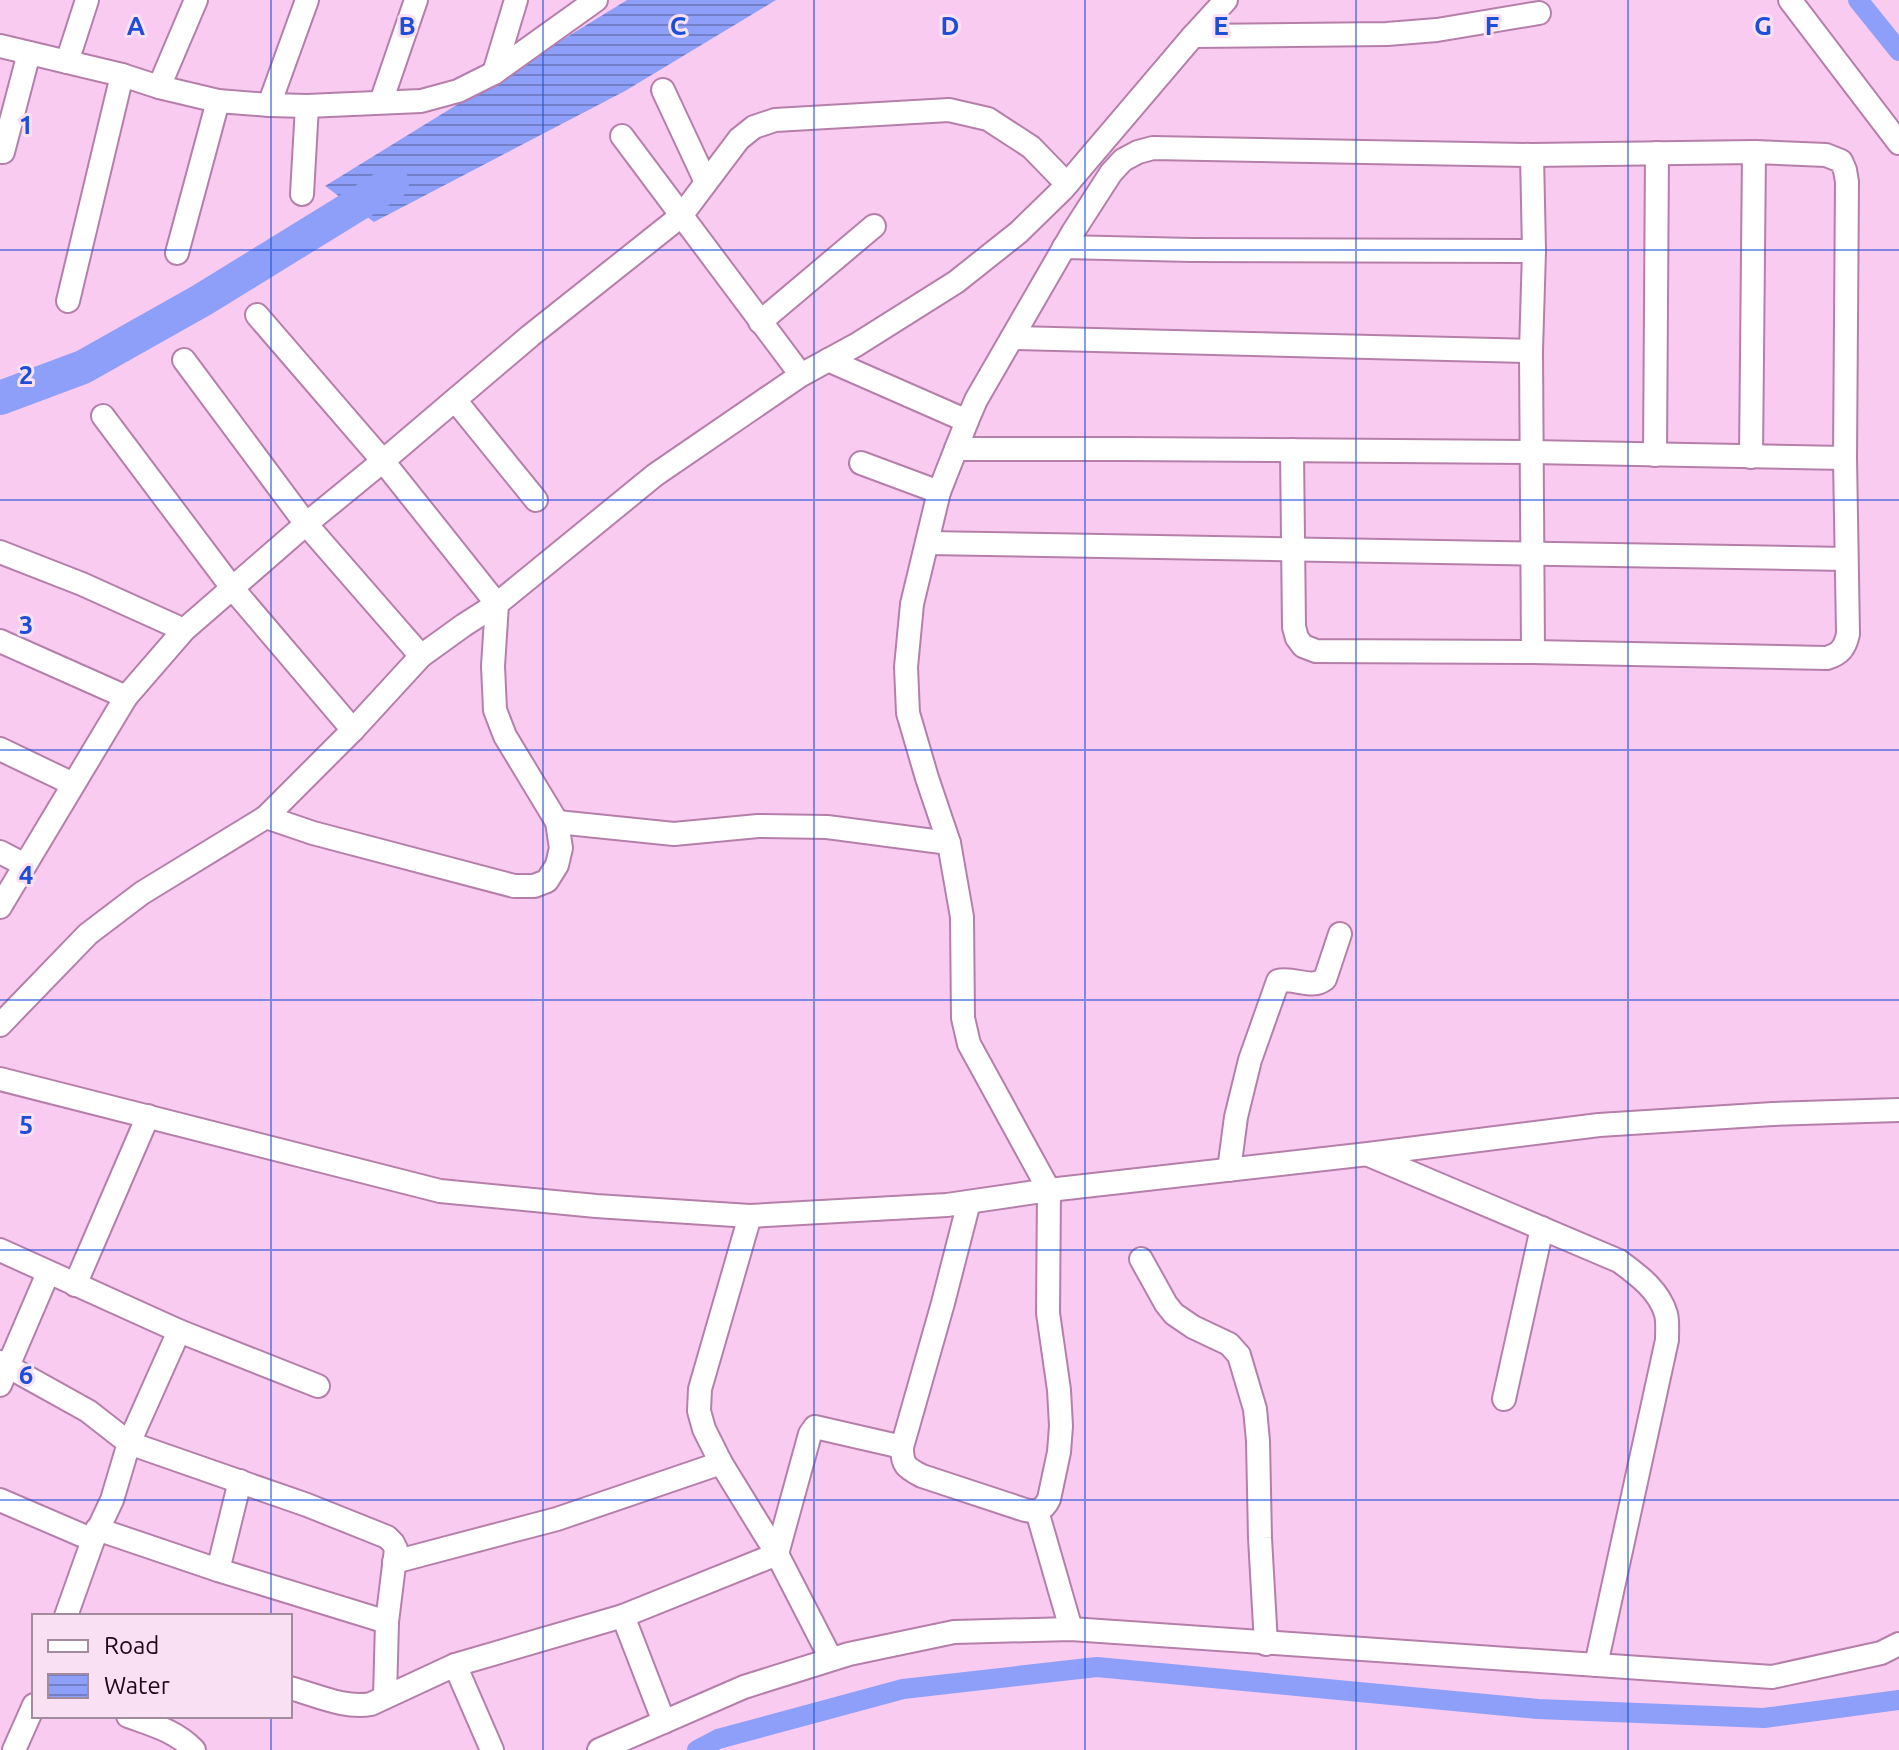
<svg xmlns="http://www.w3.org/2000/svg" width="1899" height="1750" font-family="Ubuntu,sans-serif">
  <defs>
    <pattern id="water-rules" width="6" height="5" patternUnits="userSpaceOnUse" patternTransform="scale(2)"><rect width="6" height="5" fill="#8d9ff9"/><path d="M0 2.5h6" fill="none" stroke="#7380c9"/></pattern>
  </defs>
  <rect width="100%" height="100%" fill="#facbf0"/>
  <path fill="url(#water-rules)" d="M627,0H776L625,91L374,222L325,186Z"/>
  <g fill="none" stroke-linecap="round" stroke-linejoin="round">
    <g stroke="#8d9ff9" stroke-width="20">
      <path d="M1858,0L1899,51"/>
      <path d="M697,1750L718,1739L903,1689L1097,1667L1538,1709L1764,1718L1899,1700"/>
    </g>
    <path stroke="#8d9ff9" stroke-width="34" d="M0,398L83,367L202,300L392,183"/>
    <defs>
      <g id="minor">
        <path d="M1790,0L1899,143"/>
        <path d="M1193,36L1387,34L1437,30L1539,13"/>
        <path d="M0,46L122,75L159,87L218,101L269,105L307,106L421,101L458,91L494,73L596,0"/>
        <path d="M67,62L87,0"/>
        <path d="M494,73L516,0"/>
        <path d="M159,87L196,0"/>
        <path d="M663,90L706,182"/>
        <path d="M381,102L416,0"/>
        <path d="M269,105L307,0"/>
        <path d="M622,136L801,375"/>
        <path d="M3,152L29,53"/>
        <path d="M1532,155L1534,251L1531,351L1533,652"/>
        <path d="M302,194L307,106"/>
        <path d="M1064,247L1192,250L1534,251"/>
        <path d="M177,253L218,101"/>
        <path d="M68,301L122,75"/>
        <path d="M257,315L383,461L497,604L493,666L495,710L505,736L557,822L561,848L557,865L547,881L534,886H514L313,833L266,817"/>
        <path d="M760,322L874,226"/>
        <path d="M1012,338L1531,351"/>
        <path d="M184,360L306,524L421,656"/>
        <path d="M828,360L967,421"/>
        <path d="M455,400L536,500"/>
        <path d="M103,416L233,589L353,730"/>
        <path d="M956,449H1124L1531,452L1845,458"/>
        <path d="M1655,455L1657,153"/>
        <path d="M1751,457L1754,152"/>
        <path d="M861,463L939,492"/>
        <path d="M927,543L1846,559"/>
        <path d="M0,552L82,584L184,630"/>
        <path d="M0,641L126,697"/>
        <path d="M0,749L73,784"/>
        <path d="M557,822L674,834L758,826L827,827L949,843"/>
        <path d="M0,852L25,865"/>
        <path d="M0,907L126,697L184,630L306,524L383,461L530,336L681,216L739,139L754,127L775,120L949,110L988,119L1031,147L1067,184"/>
        <path d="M0,1025L88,934L142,893L266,817L353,730L421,656L464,625L497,604L655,475L801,375L856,345L956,282L1019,232L1062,190L1193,36L1226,0"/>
        <path d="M0,1079L440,1191L596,1206L750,1216L947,1205L1049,1190L1368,1154L1599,1125L1773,1114L1899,1110"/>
        <path d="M1369,1155L1619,1261C1638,1275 1659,1290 1666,1314C1668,1322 1667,1332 1667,1340L1596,1665"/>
        <path d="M1229,1170L1236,1117L1250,1060L1278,981C1295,977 1311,990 1325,979L1340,934"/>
        <path d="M969,1202L943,1303L902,1447C902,1465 906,1468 922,1476L1025,1510C1036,1513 1044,1510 1049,1499L1059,1452L1061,1426L1059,1390L1048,1313L1049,1190L969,1044L963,1018L962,917L949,843L927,778L908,713L906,667L912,604L939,492L967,421L976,400L1073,232L1111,173L1123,160L1138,152L1153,148L1532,155L1754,152L1826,155L1841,161L1845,170L1847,182L1845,458L1848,634C1845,648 1840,654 1827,658L1533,652L1316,651L1303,646L1297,638L1294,627L1292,450"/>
        <path d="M750,1216L700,1389L699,1411L704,1429L721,1463L777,1554L831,1659"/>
        <path d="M0,1250L179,1331L318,1386"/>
        <path d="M1141,1259L1166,1304L1174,1314L1193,1327L1229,1344L1239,1355L1255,1409L1258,1441L1260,1538L1266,1644"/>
        <path d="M75,1285L148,1116"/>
        <path d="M0,1362L88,1411L129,1443L307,1505L387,1537L393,1543L396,1549L387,1622L385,1697"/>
        <path d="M0,1385L48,1273"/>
        <path d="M1504,1399L1542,1228"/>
        <path d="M0,1500L93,1540"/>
        <path d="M1037,1511L1071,1629"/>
        <path d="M97,1529L218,1570L387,1622"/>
        <path d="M394,1562L557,1519L721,1463"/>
        <path d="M218,1570L240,1481"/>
        <path d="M66,1616L93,1540L112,1500L129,1443L179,1331"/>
        <path d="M623,1616L664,1722"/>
        <path d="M455,1665L492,1750"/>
        <path d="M290,1688C316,1695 345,1709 371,1704L455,1665L623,1616L777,1554L810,1434L815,1427L902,1447"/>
        <path d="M128,1716C153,1725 176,1731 194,1750"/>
        <path d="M14,1750L34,1705"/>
        <path d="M599,1750L744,1687L849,1654L954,1632L1071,1629L1772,1677L1881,1653L1899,1644"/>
      </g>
    </defs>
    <use href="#minor" stroke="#b57faa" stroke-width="26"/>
    <use href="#minor" stroke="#fff" stroke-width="22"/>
  </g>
  <path fill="none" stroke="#1d4ed8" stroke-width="2" stroke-opacity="0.55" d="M271,0V1616M543,0V1750M814,0V1750M1085,0V1750M1356,0V1750M1628,0V1750M0,250H1899M0,500H1899M0,750H1899M0,1000H1899M0,1250H1899M0,1500H1899M271,1716V1750"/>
  <g font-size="26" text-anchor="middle" font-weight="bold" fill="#1d4ed8" stroke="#f9e1f3" stroke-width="6" stroke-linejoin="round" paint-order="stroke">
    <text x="136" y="35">A</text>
    <text x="407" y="35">B</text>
    <text x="678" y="35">C</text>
    <text x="950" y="35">D</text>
    <text x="1221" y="35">E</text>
    <text x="1492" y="35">F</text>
    <text x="1763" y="35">G</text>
    <text x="26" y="134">1</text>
    <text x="26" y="384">2</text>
    <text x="26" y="634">3</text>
    <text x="26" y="884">4</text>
    <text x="26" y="1134">5</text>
    <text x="26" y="1384">6</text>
  </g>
  <rect x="32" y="1614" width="260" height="104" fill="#f9e1f3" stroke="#a18b9c" stroke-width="2"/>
  <rect x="48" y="1640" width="40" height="12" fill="#ffffff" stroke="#a18b9c" stroke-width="2"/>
  <text x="104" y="1654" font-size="24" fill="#1d091a">Road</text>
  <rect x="48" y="1674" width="40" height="24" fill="url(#water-rules)" stroke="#a18b9c" stroke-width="2"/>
  <text x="104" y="1694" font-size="24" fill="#1d091a">Water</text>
</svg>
